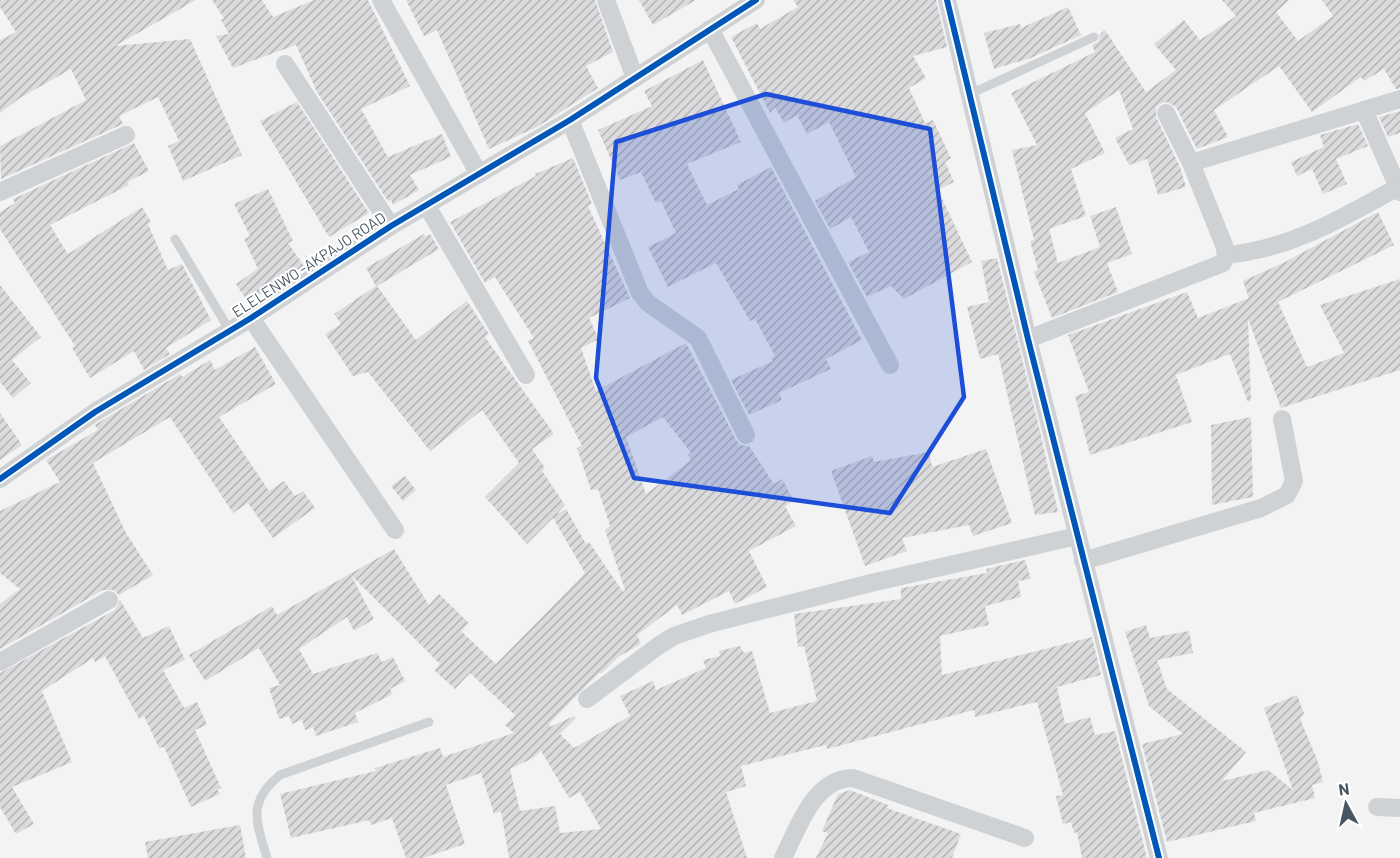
<svg xmlns="http://www.w3.org/2000/svg" width="1400" height="858" font-family="Barlow,sans-serif">
  <defs>
    <pattern id="building-hatch" width="6" height="6" patternUnits="userSpaceOnUse" patternTransform="scale(1.5)"><rect width="6" height="6" fill="#dbdbdd"/><path d="M-1 1l2-2M0 6l6-6M5 7l2-2" fill="none" stroke="#b4b4b7"/></pattern>
  </defs>
  <rect width="100%" height="100%" fill="#f4f3f3"/>
  <g fill="url(#building-hatch)" fill-rule="evenodd">
    <path d="M0,0H196L115,46L190,39L242,155L183,181L168,146L179,141L158,97L119,116L123,124L1,179L0,146L86,100L71,69L20,98L0,113V40L16,32L0,7Z"/>
    <path d="M212,0H262L273,17L314,0H368L410,86L361,109L388,157L442,134L451,157L410,175L419,190L393,205L391,200L388,201L317,92L296,45L233,68L216,36L229,34L221,20L224,18Z"/>
    <path d="M406,0H595L613,52L586,66L598,88L537,127L489,149L437,30L424,36Z"/>
    <path d="M639,0H696L653,25Z"/>
    <path d="M793,0H936L947,47L913,56L926,78L909,88L925,123L933,120L951,158L945,162L954,182L938,190L972,262L904,299L891,286L867,297L848,262L869,252L851,217L830,229L815,201L856,177L829,122L807,134L797,115L784,123L775,107L770,113L731,37L757,23L760,29L798,7Z"/>
    <path d="M1222,0H1289L1276,12L1298,41L1333,16L1322,0H1400V88L1396,89L1384,69L1364,81L1361,77L1312,112L1279,66L1214,110L1228,137L1197,149L1176,107L1167,102L1162,103L1156,107V117L1180,167L1186,187L1158,195L1147,159L1129,165L1115,138L1133,129L1119,90L1085,113L1105,153L1071,169L1086,216L1049,229L1058,263L1100,247L1090,216L1116,207L1132,254L1107,263L1118,292L1052,318L1034,272L1038,270L1030,241L1034,240L1012,150L1037,145L1011,93L1095,52L1092,45L1099,41L1100,34L1105,30L1146,92L1176,70L1154,44L1184,20L1200,40L1236,16Z"/>
    <path d="M1068,7L1081,35L1031,58L994,69L984,33L1020,24L1021,28Z"/>
    <path d="M703,60L741,142L687,164L707,205L739,189L737,185L771,167L862,340L826,359L831,369L779,393L782,400L749,415L731,380L773,361L771,358L775,356L755,319L750,321L716,263L668,287L648,247L676,233L661,201L656,203L641,172L620,180L598,130L652,106L644,91Z"/>
    <path d="M297,102L369,213L329,237L260,121Z"/>
    <path d="M1400,111V133L1388,137L1379,117Z"/>
    <path d="M1358,124L1368,146L1336,159L1347,184L1323,194L1312,169L1297,176L1291,162L1324,147L1320,135Z"/>
    <path d="M134,143L149,171L127,182L129,185L50,225L68,254L142,207L151,222L148,224L168,270L182,264L211,320L166,348L170,354L144,370L134,351L90,378L72,348L75,346L0,229V212L15,203L13,199Z"/>
    <path d="M573,158L592,204L588,206L630,298L589,318L599,339L581,348L596,391L686,343L736,440L740,445L749,446L774,484L782,479L794,501L785,506L796,526L749,551L767,587L735,604L729,591L682,615L677,605L637,635L641,644L618,657L602,673H599L550,723V727L574,716L576,718L560,734L574,748L630,716L620,696L653,681L656,690L706,668L703,660L720,656L719,651L740,646L744,653L752,651L770,713L817,701L804,646L798,647L794,614L901,599V588L987,573L986,569L1025,560L1031,579L1018,581L1021,597L985,606L989,625L940,636L942,675L1092,637L1101,675L1057,687L1065,724L1090,717L1095,735L1115,731L1147,858H1082L1077,832L1074,833L1071,822L1063,824L1056,796L1063,795L1037,702L975,717L974,710L827,749L826,745L741,766L746,786L726,792L747,858H509L501,811L494,814L481,773L446,785L465,844L423,858H406L392,818L371,825L369,820L291,838L280,794L376,771L375,768L440,748L443,757L514,733L505,725L515,715L470,673L455,689L434,670L440,664L351,575L374,619L354,631L347,617L299,649L313,674L377,653L382,662L393,657L405,681L390,689L393,694L355,713L358,722L316,736L313,727L305,730L302,720L292,724L289,716L279,719L269,688L280,685L259,648L205,681L189,655L272,606L277,615L394,549L429,605L439,594L469,623L461,631L496,664L585,573L553,518L527,544L485,497L519,463L482,410L430,451L368,372L353,376L325,334L341,324L334,314L376,286L366,268L424,234L425,237L430,234L439,249L377,286L416,340L467,301L489,334L485,337L554,434L532,449L545,468L542,471L565,505L557,514L566,509L586,544L589,542L623,592L625,590L605,530L610,526L598,489L591,490L577,448L582,446L528,341L534,338L495,277L485,283L450,222L536,176L535,174ZM663,417L691,453L688,455L691,460L646,494L626,437ZM541,751L569,798L580,792L601,829L560,833L555,806L520,811L510,769L533,758Z"/>
    <path d="M268,189L293,241L288,243L304,266L248,302L236,284L258,269L244,239L250,236L234,204Z"/>
    <path d="M1378,212L1394,245L1278,302L1307,367L1344,353L1320,305L1400,279V370L1281,408L1248,319L1251,401L1248,402L1230,354L1176,375L1192,422L1090,455L1075,396L1089,392L1068,335L1187,292L1198,318L1249,298L1243,281L1285,262Z"/>
    <path d="M997,258L1040,431L1058,512L1035,515L998,354L980,359L967,307L989,302L981,261Z"/>
    <path d="M0,285L41,337L12,360L31,383L13,398L0,382Z"/>
    <path d="M255,347L276,384L219,417L269,491L284,481L295,496L303,491L315,508L273,538L248,503L233,513L170,417L93,463L126,533L153,575L119,595L114,590H103L0,649V604L20,589L0,573V511L60,482L46,460L98,430L95,425L101,421L180,374L182,377L210,360L215,370Z"/>
    <path d="M0,413L22,445L0,460Z"/>
    <path d="M1251,417L1253,497L1212,505L1211,425Z"/>
    <path d="M986,449L1012,523L973,536L969,525L902,538L907,551L865,566L831,471L872,456L874,462L929,452L932,467Z"/>
    <path d="M405,476L416,490L403,501L391,486Z"/>
    <path d="M120,600L143,638L169,626L185,660L163,670L184,708L197,702L207,725L195,730L221,788L217,789L220,794L191,807L164,747L159,748L144,716L139,719L105,656L95,662L93,658L42,691L72,762L12,787L34,824L16,834L0,807V673L115,610Z"/>
    <path d="M1146,625L1150,638L1189,631L1193,653L1157,660L1167,689L1246,752L1222,781L1268,770L1293,790L1264,708L1297,695L1304,713L1300,719L1317,759L1323,782L1312,785L1315,798L1254,813L1256,821L1167,842L1142,744L1183,734L1149,706L1125,632Z"/>
    <path d="M850,790L888,805L887,808L961,834L952,858H816L828,833L822,831L838,794Z"/>
    <path d="M240,825L246,858H148L145,842Z"/>
  </g>
  <g fill="none" stroke-linecap="round" stroke-linejoin="round">
    <g stroke="#cfd2d4" stroke-width="9">
      <path d="M970,94L1094,37"/>
      <path d="M175,239L230,331"/>
      <path d="M267,858C256,821 247,802 280,775L429,722"/>
    </g>
    <g stroke="#cfd2d4" stroke-width="18">
      <path d="M381,0L479,174"/>
      <path d="M606,0L635,78"/>
      <path d="M947,0L1028,339L1159,858"/>
      <path d="M710,29L890,365"/>
      <path d="M285,64L391,226"/>
      <path d="M1364,110L1400,192"/>
      <path d="M570,120L640,293L648,303L698,338L746,435"/>
      <path d="M1191,163L1400,99"/>
      <path d="M0,192L126,135"/>
      <path d="M427,206L526,375"/>
      <path d="M1226,255C1291,249 1342,218 1398,187"/>
      <path d="M251,318L395,530"/>
      <path d="M1028,339L1223,263L1226,255L1224,245L1191,163L1166,113"/>
      <path d="M0,479L95,412L251,318L391,226L570,120L756,0"/>
      <path d="M1083,561L1261,508L1287,495L1294,481L1282,419"/>
      <path d="M0,662L109,600"/>
      <path d="M587,699L658,646L674,636L709,624L871,583L1077,536"/>
      <path d="M1377,807L1400,808"/>
      <path d="M783,858C798,828 814,778 853,778L1025,838"/>
    </g>
    <defs>
      <g id="cycleway">
        <path d="M947,0L1028,339L1159,858"/>
        <path d="M0,479L95,412L251,318L391,226L570,120L756,0"/>
      </g>
    </defs>
    <use href="#cycleway" stroke="#fff" stroke-width="10"/>
    <use href="#cycleway" stroke="#0057b8" stroke-width="6"/>
  </g>
  <path fill="#1d4ed8" fill-opacity="0.2" stroke="#1d4ed8" stroke-width="4.5" stroke-linejoin="round" d="M766,94L930,129L964,397L890,513L634,478L596,378L616,142Z"/>
  <g text-anchor="middle" stroke-width="4.5" stroke-linejoin="round" paint-order="stroke">
    <g font-size="15" fill="#485662" stroke="#fff">
      <text transform="translate(309 265) rotate(-33)" y="5">ELELENWO -AKPAJO ROAD</text>
    </g>
  </g>
  <g transform="translate(1346 804) rotate(352)" stroke="#ffffff" stroke-width="4.5" paint-order="stroke">
  <path d="M0-4.5L10 22L0 15L-10 22Z" fill="#485662"/>
  <text y="-9" font-size="16" font-weight="bold" text-anchor="middle" fill="#485662">N</text>
  </g>
</svg>
